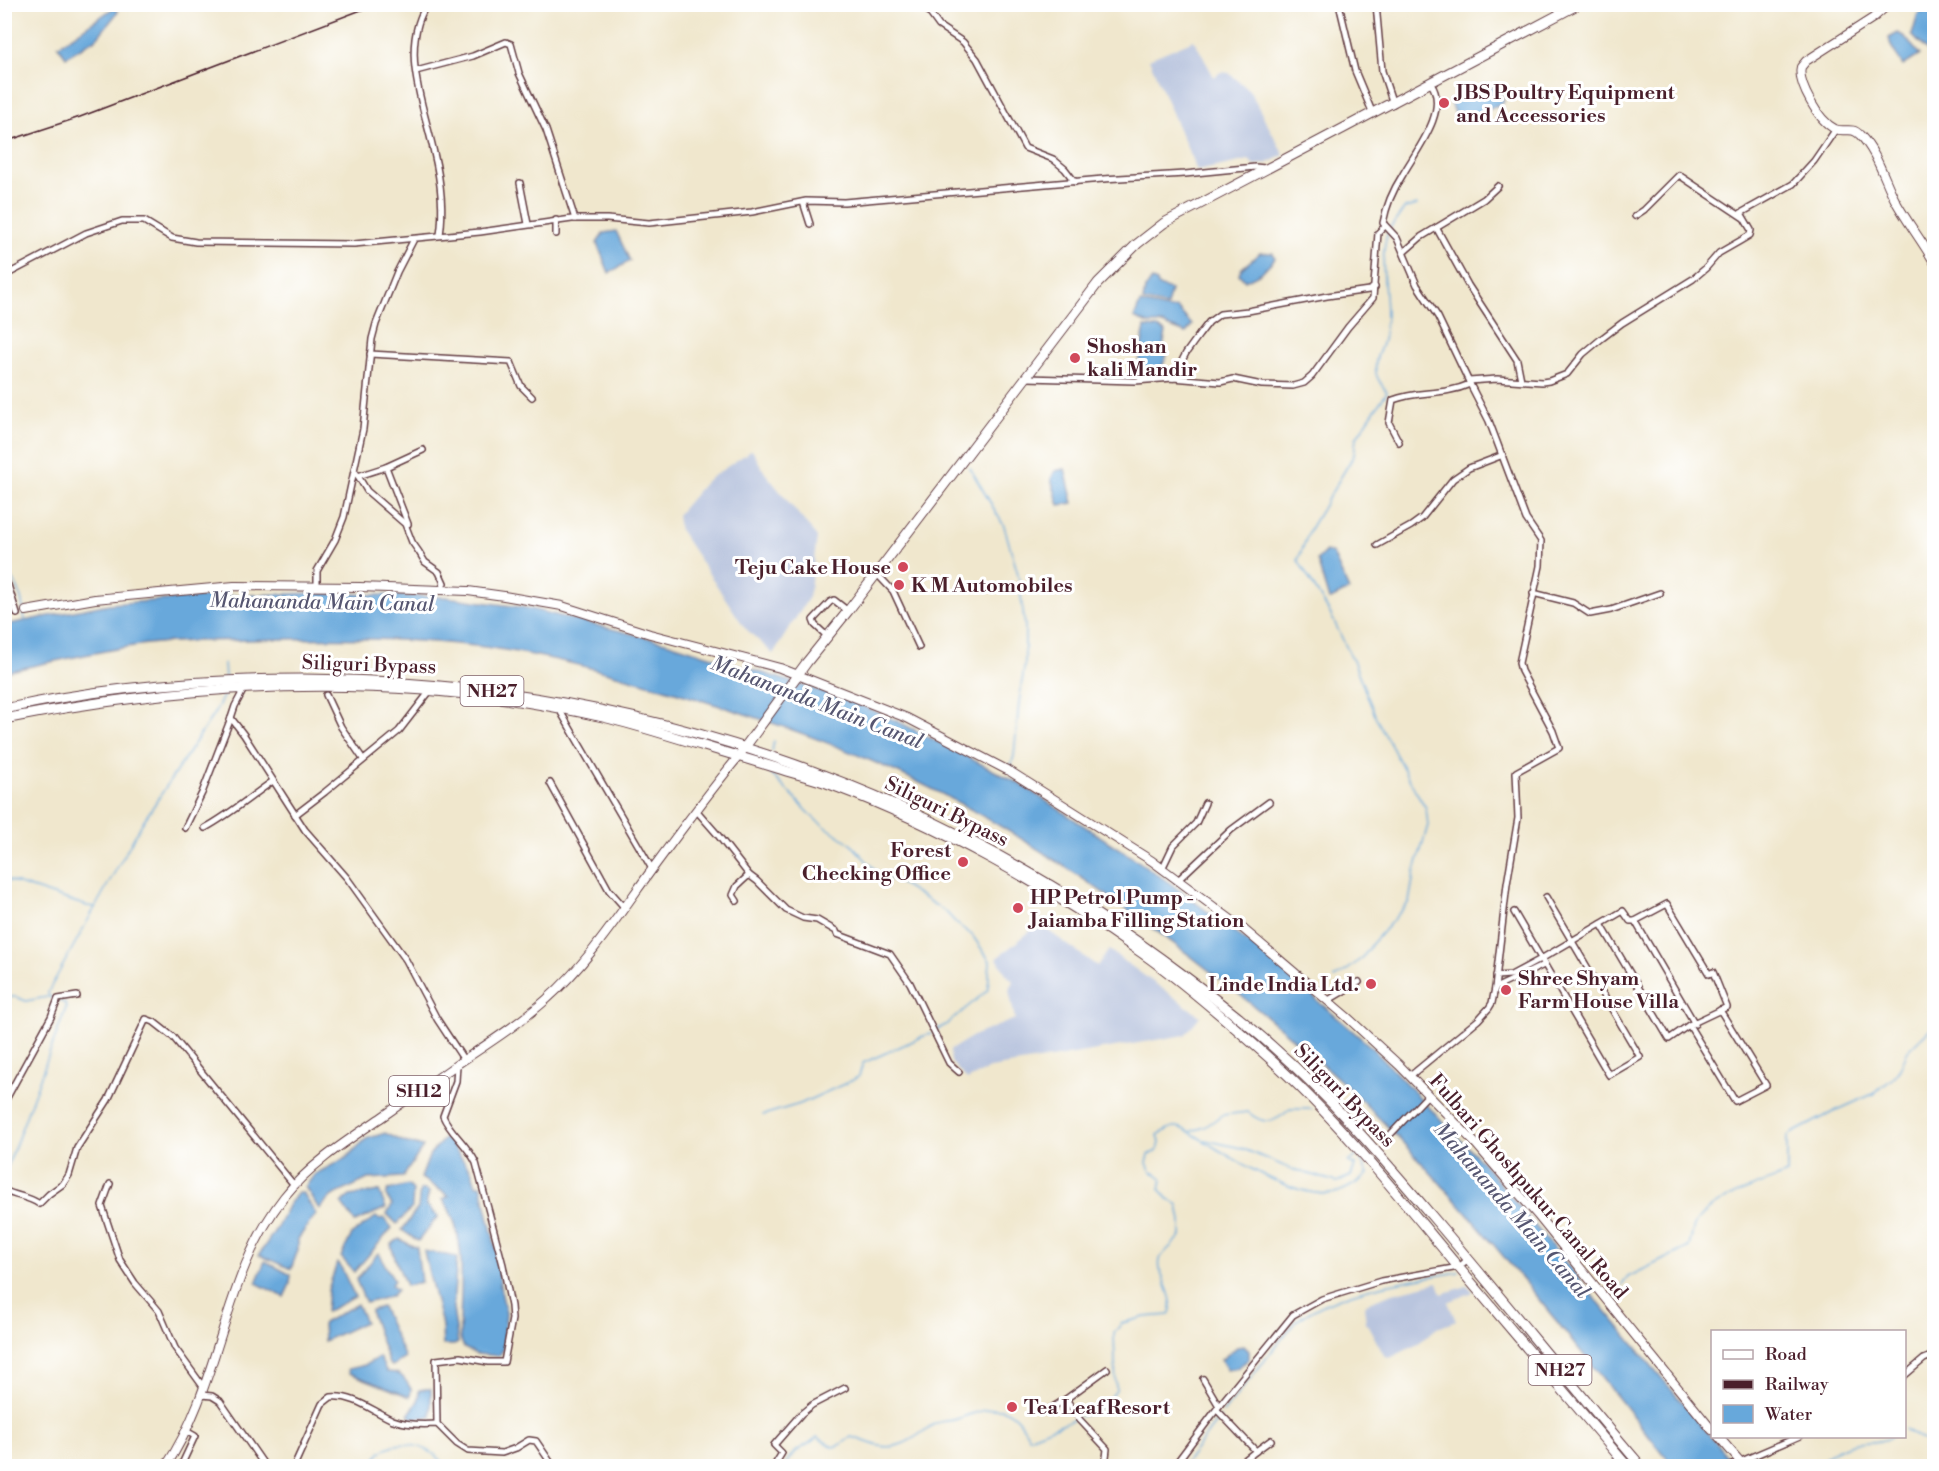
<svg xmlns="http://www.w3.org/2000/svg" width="1939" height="1471" font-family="'Libre Bodoni',serif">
  <rect width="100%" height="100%" fill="#fff"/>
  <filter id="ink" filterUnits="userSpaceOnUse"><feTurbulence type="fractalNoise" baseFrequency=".0167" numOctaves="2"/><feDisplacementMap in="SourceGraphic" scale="12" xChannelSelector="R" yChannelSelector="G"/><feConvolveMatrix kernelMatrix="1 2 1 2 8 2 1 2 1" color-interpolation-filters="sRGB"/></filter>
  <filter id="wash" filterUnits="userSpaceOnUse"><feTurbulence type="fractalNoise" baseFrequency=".008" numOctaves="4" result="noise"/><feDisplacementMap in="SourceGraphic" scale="24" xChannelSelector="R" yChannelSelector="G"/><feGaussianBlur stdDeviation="1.35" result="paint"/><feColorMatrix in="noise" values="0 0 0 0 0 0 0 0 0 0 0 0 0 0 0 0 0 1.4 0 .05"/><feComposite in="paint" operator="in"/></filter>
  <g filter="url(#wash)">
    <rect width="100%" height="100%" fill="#f0e7cd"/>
    <g fill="#b9c5de">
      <path d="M1194,40L1214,77L1221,72L1229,73L1249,90L1284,155L1265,164L1254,165L1249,160L1197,171L1149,59Z"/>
      <path d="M752,450L765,473L817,537L809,597L773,654L745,628L679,529L677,515L706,481Z"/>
      <path d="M1039,924L1097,966L1109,950L1200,1016L1185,1035L991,1068L967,1080L951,1062L950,1050L975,1035L1015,1019L1009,990L1013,981L1006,974L997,958Z"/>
      <path d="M1438,1282L1442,1294L1467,1286L1473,1292L1448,1302L1456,1321L1437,1328L1416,1345L1394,1356L1389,1358L1384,1355L1366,1322L1364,1306L1371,1301L1393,1293Z"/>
    </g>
    <g fill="#67a8db" stroke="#586483" stroke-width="1.5">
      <path d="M1934,5V48L1928,52L1912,35L1918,14Z"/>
      <path d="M115,7L118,12L97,38L66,57L58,46Z"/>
      <path d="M1898,33L1905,37L1920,55L1903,66L1891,46L1889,38Z"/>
      <path d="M1493,86H1497L1504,102L1474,117L1457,121L1450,102L1470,97Z"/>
      <path d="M616,231L630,261L609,273L597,243L604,233Z"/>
      <path d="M1260,253H1273L1275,258L1261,273L1245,281L1239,274L1241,269Z"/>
      <path d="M1152,280L1157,282L1158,286L1171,290L1167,306L1143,301L1145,289Z"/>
      <path d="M1140,303L1169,309L1177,308L1192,325L1186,333L1162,324H1148L1134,318Z"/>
      <path d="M1145,327L1158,328L1166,332L1162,352L1167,355L1159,373L1137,372Z"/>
      <path d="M1065,469L1073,503L1059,505L1051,479L1055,471Z"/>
      <path d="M1326,551L1333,554L1349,590L1329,600L1317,560Z"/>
      <path d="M315,593L446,597L527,608L669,643L851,701L903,724L1020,784L1132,857L1171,884L1265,955L1370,1046L1482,1162L1735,1466H1673C1572,1342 1474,1211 1359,1098C1307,1048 1250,1002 1193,958C1096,885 994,814 883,766C816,736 747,714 678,693C609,672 538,652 466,645C394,637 321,638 249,640C213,641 176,640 140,645C94,652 50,662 5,672L4,625L109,604L219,596Z"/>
      <path d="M385,1133L404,1142L423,1147L403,1177L368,1179L332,1196L319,1209L305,1187L315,1174L346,1158L366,1139Z"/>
      <path d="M446,1137L472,1172L476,1185H481L498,1258L500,1286L506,1313L503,1350L499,1356L476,1354L464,1348L460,1338C459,1292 470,1238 443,1199L449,1196L421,1178L430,1154Z"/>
      <path d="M408,1185L413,1190L412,1208L397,1224L387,1214L392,1205L386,1196L388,1190Z"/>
      <path d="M425,1189L429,1192L426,1205L438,1216L418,1241L402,1230L418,1208L420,1190Z"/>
      <path d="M379,1191L386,1208L355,1222L341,1203L350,1196Z"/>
      <path d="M298,1193H303L316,1214L298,1239V1250L291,1269L259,1255L279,1224L289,1204Z"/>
      <path d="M376,1217L379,1219L384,1218L392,1228L354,1272L341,1257L352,1234Z"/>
      <path d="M399,1239L417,1248L421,1282L406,1286C401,1272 394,1259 391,1244Z"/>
      <path d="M424,1251L457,1257L453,1308L458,1343L454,1345H443C442,1337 443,1329 441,1321C435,1298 429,1275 424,1251Z"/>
      <path d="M378,1253C386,1261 382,1262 387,1269C390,1273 392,1275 394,1280L391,1285L397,1290L391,1296L366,1303L356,1280Z"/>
      <path d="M265,1261L291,1275L290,1284L284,1297L256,1283Z"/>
      <path d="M337,1263L340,1265L355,1297L326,1312L328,1290Z"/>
      <path d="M357,1304L365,1322L324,1341L323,1323Z"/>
      <path d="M382,1307L405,1358L392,1366L389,1364L371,1313V1310Z"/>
      <path d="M1244,1346L1249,1351V1359L1237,1368L1227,1370L1221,1360L1237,1347Z"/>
      <path d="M379,1357L387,1372C401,1372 404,1377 411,1389L410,1397L349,1373L348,1369L365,1365Z"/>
      <path d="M426,1389H431V1417L412,1418L409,1414L418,1401L419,1390Z"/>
    </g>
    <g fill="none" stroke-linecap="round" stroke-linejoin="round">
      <g stroke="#67a8db" stroke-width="1.5">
        <path d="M1390,228L1405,208L1417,205"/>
        <path d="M970,468L1004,526L1018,574L1025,626V661L1019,703L1014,756L1010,769"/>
        <path d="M4,574C21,581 22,604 25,620"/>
        <path d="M224,664L225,678"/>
        <path d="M772,751L774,741"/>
        <path d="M768,771L817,821L850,843L877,872L905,886L946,912L957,924L972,935L990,961L988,990L947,1024L935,1031"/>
        <path d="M4,879L87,906L95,907"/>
        <path d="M1334,978C1346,972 1366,957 1371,945L1409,902L1414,874L1428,825L1426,808L1415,790L1377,720L1354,663L1331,615L1298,560L1310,529L1354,455L1356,438L1387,392C1383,386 1376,379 1376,372C1374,355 1380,354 1383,340C1392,304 1376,268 1388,232"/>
        <path d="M4,997H16L26,1001L47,997"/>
        <path d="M55,999L49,997L48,992L141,825L217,709L224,694"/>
        <path d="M763,1115L800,1104L853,1080L859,1076L863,1063L931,1033"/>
        <path d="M1191,1133C1228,1155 1282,1193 1327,1194C1338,1195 1360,1182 1368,1174L1361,1161L1362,1159"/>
        <path d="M1205,1140L1241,1148L1291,1169L1337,1182L1351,1176L1355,1165L1348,1162L1358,1155"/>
        <path d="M4,1176L66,1008L65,1003L59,1001"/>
        <path d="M1622,1285L1628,1277L1689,1247C1691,1240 1692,1230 1695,1224C1709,1200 1762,1184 1787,1174V1136L1833,1112L1875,1093L1894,1077L1900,1069L1908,1050L1934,1025"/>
        <path d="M1223,1413L1295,1322C1337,1289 1407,1280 1459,1272"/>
        <path d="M1080,1416L1094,1413L1116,1391L1114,1333L1122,1323L1145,1317L1169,1315C1179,1297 1153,1272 1161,1257C1166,1250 1175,1243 1181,1236V1221L1178,1205L1167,1198L1160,1190L1162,1179L1157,1174L1151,1172L1147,1163L1149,1155L1158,1150L1160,1143L1158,1135C1171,1127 1175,1123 1189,1132L1205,1127L1222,1115L1248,1112C1264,1126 1275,1123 1290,1109H1312"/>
        <path d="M1904,1429L1920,1439L1934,1442"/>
        <path d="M373,1466C381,1434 428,1441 444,1464L455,1466"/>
        <path d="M785,1466C794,1447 804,1450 817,1437L833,1447L842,1444L851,1437C868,1441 880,1451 899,1445C913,1441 923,1431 934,1424C942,1420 949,1422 957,1419C991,1407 1009,1398 1029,1437L1077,1418"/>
        <path d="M1183,1466L1220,1417"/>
        <path d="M1812,1466C1824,1461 1833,1450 1845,1446C1861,1439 1877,1446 1892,1436"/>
      </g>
    </g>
  </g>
  <g filter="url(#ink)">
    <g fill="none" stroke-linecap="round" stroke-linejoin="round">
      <defs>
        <g id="street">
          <path d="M427,4C399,49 424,106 434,153C440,178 444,209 440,235"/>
          <path d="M923,4L939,26L963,42L977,59L1025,148L1053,159L1065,169L1075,182"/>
          <path d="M1339,4L1355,71L1373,114"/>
          <path d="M1376,4L1382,71L1393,104"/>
          <path d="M416,71L473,56L506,42L511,44L519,73L546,130L575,219"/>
          <path d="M520,183L528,224"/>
          <path d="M803,202L810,224"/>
          <path d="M1635,216L1644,210L1679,175L1742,217"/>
          <path d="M556,220V234"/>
          <path d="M1437,229L1468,285L1517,360L1521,380"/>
          <path d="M1404,252L1421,237L1484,199L1498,186"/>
          <path d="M4,276L86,233L122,221H144L172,238L196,242L354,244L480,232L572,219H607L649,223L752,212L806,201L844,202L1103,179L1185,174L1255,167L1265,168"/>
          <path d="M370,354L511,362L521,386L532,397"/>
          <path d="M1027,378L1135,381L1173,378L1220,382L1233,379L1262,385L1293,386L1304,383L1312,376L1348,327L1373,298L1378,233L1385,226"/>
          <path d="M1173,378L1186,353L1199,335L1209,322L1220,314L1248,311L1327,296L1369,290L1375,287"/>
          <path d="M1469,381L1497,379L1542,382L1549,381L1567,374L1583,354L1601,339L1622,323L1693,279L1706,268L1719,253L1740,241L1750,235L1751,230L1741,213L1793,184L1814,161L1836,129"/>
          <path d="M1399,442L1389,423L1393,400C1418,390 1443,396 1470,384"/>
          <path d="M386,467L408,524"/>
          <path d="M356,473L358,476L386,467L423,450"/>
          <path d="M358,476L367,491L405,524L412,542L419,552L425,562L439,572L444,583L441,590"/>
          <path d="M1377,545L1411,526L1422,518L1453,479L1469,468L1503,455"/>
          <path d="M877,574L893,591L919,647"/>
          <path d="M4,583L8,585L17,614"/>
          <path d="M317,586V571L335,540L344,517L363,429L372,339L376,324L397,272L414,239"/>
          <path d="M1533,593L1573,603L1590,614L1611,610L1660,593"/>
          <path d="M828,637L815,625L813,620L830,602L834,600L848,611"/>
          <path d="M244,689L235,706L231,718L244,735L305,830L347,878L406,960L437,1019L464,1060"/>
          <path d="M326,695L341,727L363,759"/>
          <path d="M559,709L652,869"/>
          <path d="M550,783L609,890L625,908"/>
          <path d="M696,810L717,834L749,875L757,881L786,910L803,918L817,920L836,931L837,934L890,954L910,983L949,1063L959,1072"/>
          <path d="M295,815L325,792L399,731L430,691"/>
          <path d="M185,828L202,793L231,718"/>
          <path d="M205,828C229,815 250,797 273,781"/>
          <path d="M1162,869L1173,846L1196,823L1205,803"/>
          <path d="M1177,881L1231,830L1269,802"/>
          <path d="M737,901L733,895L737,886L749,875"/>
          <path d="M1514,912L1609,1075L1640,1057L1546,897"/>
          <path d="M1601,924L1669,1039L1689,1025L1727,1007L1713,972L1709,974L1667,904L1635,921"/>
          <path d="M1496,976L1511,975L1541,959L1623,911L1630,921H1635L1695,1024"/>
          <path d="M1495,988L1544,965"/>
          <path d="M1327,1001L1359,982"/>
          <path d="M1689,1025L1735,1101L1766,1085L1720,1010"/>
          <path d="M1410,1076L1478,1020L1489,1008L1492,1003L1495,988L1507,884L1518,818L1516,772L1559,748L1553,731L1521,671L1519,663L1540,566L1541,541L1526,519L1489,421L1470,384L1438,317L1417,285L1397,238L1383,223C1386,207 1393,190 1402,176C1415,152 1450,110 1431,84"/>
          <path d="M4,1103L51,1017L58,999L77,996"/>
          <path d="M1387,1138L1426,1097V1093"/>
          <path d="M110,1184L102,1206L120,1260L135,1283L159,1311L175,1348L204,1388"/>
          <path d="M4,1190C16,1197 29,1196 39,1204L49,1194L63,1184L69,1175L77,1148L108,1100L146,1019L154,1022L173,1037L294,1185"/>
          <path d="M1904,1376L1924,1359L1934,1355"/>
          <path d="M1203,1379L1219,1406"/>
          <path d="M202,1395L212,1396L220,1401L265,1466"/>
          <path d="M1066,1399L1080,1420L1107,1449L1105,1466"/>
          <path d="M1217,1410L1256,1451L1271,1440"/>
          <path d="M1045,1412L1066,1399L1107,1369"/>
          <path d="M437,1424L436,1360L460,1357L488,1362H504L512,1319L511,1306L503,1265L476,1163C467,1144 450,1133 443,1116L456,1081L457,1065"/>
          <path d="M181,1466L195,1436L186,1431"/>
          <path d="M294,1466L322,1404L331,1397C355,1395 372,1411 393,1420C407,1425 422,1425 437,1424L457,1444L468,1451L502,1453L516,1448L529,1440L536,1441L553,1466"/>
          <path d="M774,1466L782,1453L774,1445L801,1414L812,1405L845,1388"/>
          <path d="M1174,1466L1219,1406L1293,1315L1322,1299L1381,1281L1459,1267L1468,1259"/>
          <path d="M1237,1466L1256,1451"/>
          <path d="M1730,1466L1800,1436"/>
        </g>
        <g id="secondary">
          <path d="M1889,4L1873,18L1806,61L1801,67C1797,84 1819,121 1835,129C1844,133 1852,126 1860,135C1877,152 1884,179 1895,200C1907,222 1922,241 1934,262"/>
          <path d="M26,611L95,599L234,586L360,587L468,591L504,596L562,606L650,634L780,668L907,718L1007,770"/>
          <path d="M1011,772L1152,861L1241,927L1347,1017L1399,1065L1476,1144L1539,1217L1712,1430"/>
          <path d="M1718,1436L1744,1466"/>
        </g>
        <path id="primary" d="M166,1466C222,1382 222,1276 284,1197C310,1164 348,1140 382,1117C408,1099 433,1081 459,1063C489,1043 520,1023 547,999C589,962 620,913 653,868C681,830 709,792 739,756"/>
        <g id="highway">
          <path d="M4,709C102,687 201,679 301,679C623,681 925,780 1182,974C1213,997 1243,1020 1272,1046C1330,1097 1381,1156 1431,1215C1502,1298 1570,1383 1641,1466"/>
          <path d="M4,719C201,680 406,672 603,717C637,725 670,736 704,746C728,753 753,761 777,768C795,774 814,778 832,785C939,825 1049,887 1142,953C1186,984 1228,1021 1268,1057C1337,1119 1395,1191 1454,1262C1512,1330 1570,1398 1627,1466"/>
          <path d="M742,751L807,662L848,611L1098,283L1137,244L1164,223L1579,4"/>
        </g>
      </defs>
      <use href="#street" stroke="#633d43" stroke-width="8"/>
      <use href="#secondary" stroke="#633d43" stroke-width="10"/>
      <use href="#primary" stroke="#633d43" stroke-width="10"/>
      <use href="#highway" stroke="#633d43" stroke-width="11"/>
      <use href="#street" stroke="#fff" stroke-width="5"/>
      <use href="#secondary" stroke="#fff" stroke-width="8"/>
      <use href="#primary" stroke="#fff" stroke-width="8"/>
      <use href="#highway" stroke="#fff" stroke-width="9"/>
      <path stroke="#4a1f2b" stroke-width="1.5" d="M4,142L80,117L377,4"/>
    </g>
  </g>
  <g fill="#d1495b" stroke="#fff" stroke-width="2">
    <circle cx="1444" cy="103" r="6"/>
    <circle cx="1075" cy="358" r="6"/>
    <circle cx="903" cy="567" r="6"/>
    <circle cx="899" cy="585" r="6"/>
    <circle cx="963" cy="862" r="6"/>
    <circle cx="1018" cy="908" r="6"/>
    <circle cx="1371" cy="984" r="6"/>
    <circle cx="1506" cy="990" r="6"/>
    <circle cx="1012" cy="1407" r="6"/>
  </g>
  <g text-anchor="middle" stroke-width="6" stroke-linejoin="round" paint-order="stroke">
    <g fill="#fff" stroke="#80626b" stroke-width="1.5">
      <rect x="460.5" y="676" width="63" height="30" rx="4.5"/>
      <rect x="389" y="1076" width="60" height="30" rx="4.5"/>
      <rect x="1528.5" y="1355" width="63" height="30" rx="4.5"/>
    </g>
    <g font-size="18" font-weight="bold" fill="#4a1f2b">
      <text x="492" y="697">NH27</text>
      <text x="419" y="1097">SH12</text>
      <text x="1560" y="1376">NH27</text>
    </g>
    <g font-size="20" font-weight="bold" fill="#4a1f2b" stroke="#fff" text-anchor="start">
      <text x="1456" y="99">JBS Poultry Equipment<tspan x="1456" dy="23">and Accessories</tspan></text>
      <text x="1087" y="353">Shoshan<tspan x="1087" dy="23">kali Mandir</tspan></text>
      <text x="891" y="574" text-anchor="end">Teju Cake House</text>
      <text x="911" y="592">K M Automobiles</text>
      <text x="951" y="857" text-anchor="end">Forest<tspan x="951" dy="23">Checking Office</tspan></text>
      <text x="1030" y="904">HP Petrol Pump -<tspan x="1030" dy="23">Jaiamba Filling Station</tspan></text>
      <text x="1518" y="985">Shree Shyam<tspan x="1518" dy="23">Farm House Villa</tspan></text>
      <text x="1359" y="991" text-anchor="end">Linde India Ltd.</text>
      <text x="1024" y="1414">Tea Leaf Resort</text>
    </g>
    <g font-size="20" fill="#4a1f2b" stroke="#fff">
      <text transform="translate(369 664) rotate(2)" y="7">Siliguri Bypass</text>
      <text transform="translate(947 811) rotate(26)" y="7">Siliguri Bypass</text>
      <text transform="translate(1345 1095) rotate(46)" y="7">Siliguri Bypass</text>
      <text transform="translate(1529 1186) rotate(49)" y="7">Fulbari Ghoshpukur Canal Road</text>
    </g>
    <g font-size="21" font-style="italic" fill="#565671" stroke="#fff">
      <text transform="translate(322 602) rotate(1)" y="7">Mahananda Main Canal</text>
      <text transform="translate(817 702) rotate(21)" y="7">Mahananda Main Canal</text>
      <text transform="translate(1512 1210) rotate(49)" y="7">Mahananda Main Canal</text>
    </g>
  </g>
  <rect width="1939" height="1471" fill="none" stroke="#fff" stroke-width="24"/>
  <rect x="1711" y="1330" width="195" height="108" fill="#ffffff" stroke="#b7a5aa" stroke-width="1.5"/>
  <rect x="1723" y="1350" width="30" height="9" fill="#ffffff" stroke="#b7a5aa" stroke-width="1.5"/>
  <text x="1765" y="1360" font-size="18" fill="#4a1f2b">Road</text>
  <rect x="1723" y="1380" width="30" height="9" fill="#4a1f2b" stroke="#b7a5aa" stroke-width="1.5"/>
  <text x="1765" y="1390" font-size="18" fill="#4a1f2b">Railway</text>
  <rect x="1723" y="1405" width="30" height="18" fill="#67a8db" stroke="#b7a5aa" stroke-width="1.5"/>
  <text x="1765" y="1420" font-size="18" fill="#4a1f2b">Water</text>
</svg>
